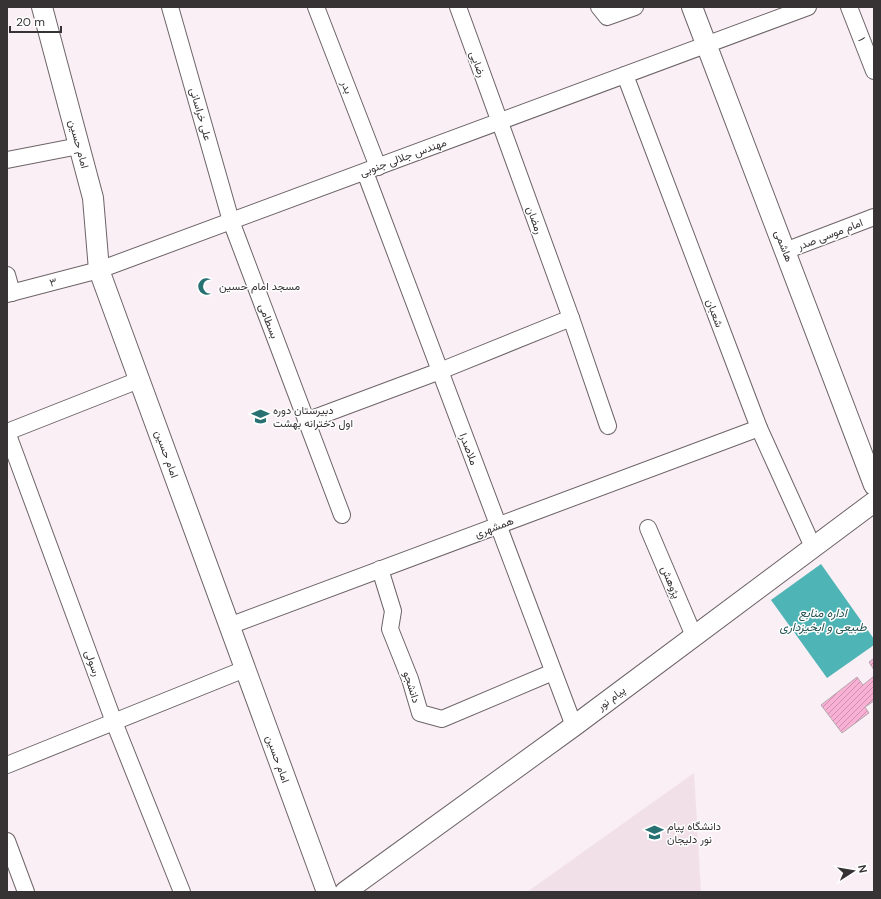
<svg xmlns="http://www.w3.org/2000/svg" width="881" height="899" font-family="'DM Sans',Vazirmatn,sans-serif">
  <defs>
    <pattern id="building-hatch" width="6" height="6" patternUnits="userSpaceOnUse"><rect width="6" height="6" fill="#f8b0d4"/><path d="M-1 1l2-2M0 6l6-6M5 7l2-2" fill="none" stroke="#ca90ad"/></pattern>
  </defs>
  <rect width="100%" height="100%" fill="#f9eff4"/>
  <path fill="#f2e0e8" d="M694,773L701,892H527Z"/>
  <path fill="#4eb4b5" d="M821,564L874,639V645L827,678L771,600Z"/>
  <g fill="url(#building-hatch)" stroke="#b3aaae">
    <path d="M874,658V670L869,662Z"/>
    <path d="M874,676V701L865,707L869,713L842,733L821,705L857,677L863,685Z"/>
  </g>
  <g fill="none" stroke-linecap="round" stroke-linejoin="round">
    <defs>
      <g id="minor">
        <path d="M170,7L231,221L342,515"/>
        <path d="M316,7L378,167"/>
        <path d="M458,7L571,318L608,426"/>
        <path d="M599,7L607,17L635,7"/>
        <path d="M849,7L874,71"/>
        <path d="M625,75L759,428L813,547"/>
        <path d="M7,160L79,146"/>
        <path d="M365,172L574,726"/>
        <path d="M785,251L874,217"/>
        <path d="M7,275L12,293"/>
        <path d="M7,294L99,270L808,7"/>
        <path d="M306,421L440,371L571,318"/>
        <path d="M7,432L114,722L182,892"/>
        <path d="M7,432L139,380"/>
        <path d="M648,528L694,636"/>
        <path d="M380,569L393,611L390,629L410,679L420,713L442,719L553,672"/>
        <path d="M229,626L759,428"/>
        <path d="M7,765L245,669"/>
        <path d="M7,841L26,892"/>
      </g>
      <g id="tertiary">
        <path d="M42,7L93,198L99,270L327,892"/>
        <path d="M692,7L874,485"/>
        <path d="M345,892L574,726L874,502"/>
      </g>
    </defs>
    <use href="#minor" stroke="#6d6468" stroke-width="18"/>
    <use href="#tertiary" stroke="#6d6468" stroke-width="22"/>
    <use href="#minor" stroke="#fff" stroke-width="16"/>
    <use href="#tertiary" stroke="#fff" stroke-width="20"/>
  </g>
  <defs>
    <symbol id="mosque-bare" viewBox="-9 -9 18 18"><path d="M3.5-4.9A6 6 0 1 0 3.5 4.9A5 5 0 1 1 3.5-4.9Z" fill="#277172" stroke="#fff" stroke-width="2.5" paint-order="stroke"/></symbol>
    <symbol id="school-bare" viewBox="-9 -9 18 18"><path d="M0-5L7-2L0 1L-7-2ZM-4 1L0 2.5L4 1V4Q0 6-4 4Z" fill="#277172" stroke="#fff" stroke-width="2.5" paint-order="stroke"/></symbol>
    <symbol id="university-bare" viewBox="-9 -9 18 18"><path d="M0-5L7-2L0 1L-7-2ZM-4 1L0 2.5L4 1V4Q0 6-4 4Z" fill="#277172" stroke="#fff" stroke-width="2.5" paint-order="stroke"/></symbol>
  </defs>
  <g fill-rule="evenodd">
    <use href="#mosque-bare" x="194" y="274" width="25" height="25"/>
    <use href="#school-bare" x="248" y="404" width="25" height="25"/>
    <use href="#university-bare" x="642" y="820" width="25" height="25"/>
  </g>
  <g text-anchor="middle" stroke-width="3" stroke-linejoin="round" paint-order="stroke">
    <g font-size="11" fill="#373335" stroke="#fff">
      <text transform="translate(862 39) rotate(69)" y="4">۱</text>
      <text transform="translate(478 64) rotate(70)" y="4">رضایی</text>
      <text transform="translate(347 87) rotate(69)" y="4">بدر</text>
      <text transform="translate(201 114) rotate(74)" y="4">علی خراسانی</text>
      <text transform="translate(79 144) rotate(75)" y="4">امام حسین</text>
      <text transform="translate(403 157) rotate(-20)" y="4">مهندس جلالی جنوبی</text>
      <text transform="translate(535 220) rotate(70)" y="4">رمضان</text>
      <text transform="translate(830 234) rotate(-21)" y="4">امام موسی صدر</text>
      <text transform="translate(784 246) rotate(69)" y="4">هاشمی</text>
      <text transform="translate(53 282) rotate(-14)" y="4">۳</text>
      <text transform="translate(715 313) rotate(69)" y="4">شعبان</text>
      <text transform="translate(269 321) rotate(69)" y="4">بسطامی</text>
      <text transform="translate(469 449) rotate(69)" y="4">ملاصدرا</text>
      <text transform="translate(167 454) rotate(70)" y="4">امام حسین</text>
      <text transform="translate(494 527) rotate(-21)" y="4">همشهری</text>
      <text transform="translate(671 582) rotate(67)" y="4">پژوهش</text>
      <text transform="translate(93 663) rotate(70)" y="4">رسولی</text>
      <text transform="translate(412 687) rotate(72)" y="4">دانشجو</text>
      <text transform="translate(611 698) rotate(-37)" y="4">پیام نور</text>
      <text transform="translate(278 759) rotate(70)" y="4">امام حسین</text>
    </g>
    <g font-size="11" fill="#373335" stroke="#fff" text-anchor="start">
      <text x="219" y="290">مسجد امام حسین</text>
      <text x="273" y="414">دبیرستان دوره<tspan x="273" dy="13">اول دخترانه بهشت</tspan></text>
      <text x="667" y="830">دانشگاه پیام<tspan x="667" dy="13">نور دلیجان</tspan></text>
    </g>
    <g font-size="12" font-style="italic" fill="#285555" stroke="#fff">
      <text x="823" y="617">اداره منابع<tspan x="823" dy="14">طبیعی و ابخیزداری</tspan></text>
    </g>
  </g>
  <rect width="881" height="899" fill="none" stroke="#373335" stroke-width="16"/>
  <g transform="translate(853 871) rotate(78)" stroke="#ffffff" stroke-width="3" paint-order="stroke">
  <path d="M0-3L7 15L0 10L-7 15Z" fill="#373335"/>
  <text y="-6" font-size="11" font-weight="bold" text-anchor="middle" fill="#373335">N</text>
  </g>
  <path d="M10 26v6h51v-6" fill="none" stroke="#373335" stroke-width="2"/>
  <text x="16" y="26" font-size="12" fill="#373335" stroke="#ffffff" stroke-width="3" paint-order="stroke">20 m</text>
</svg>
